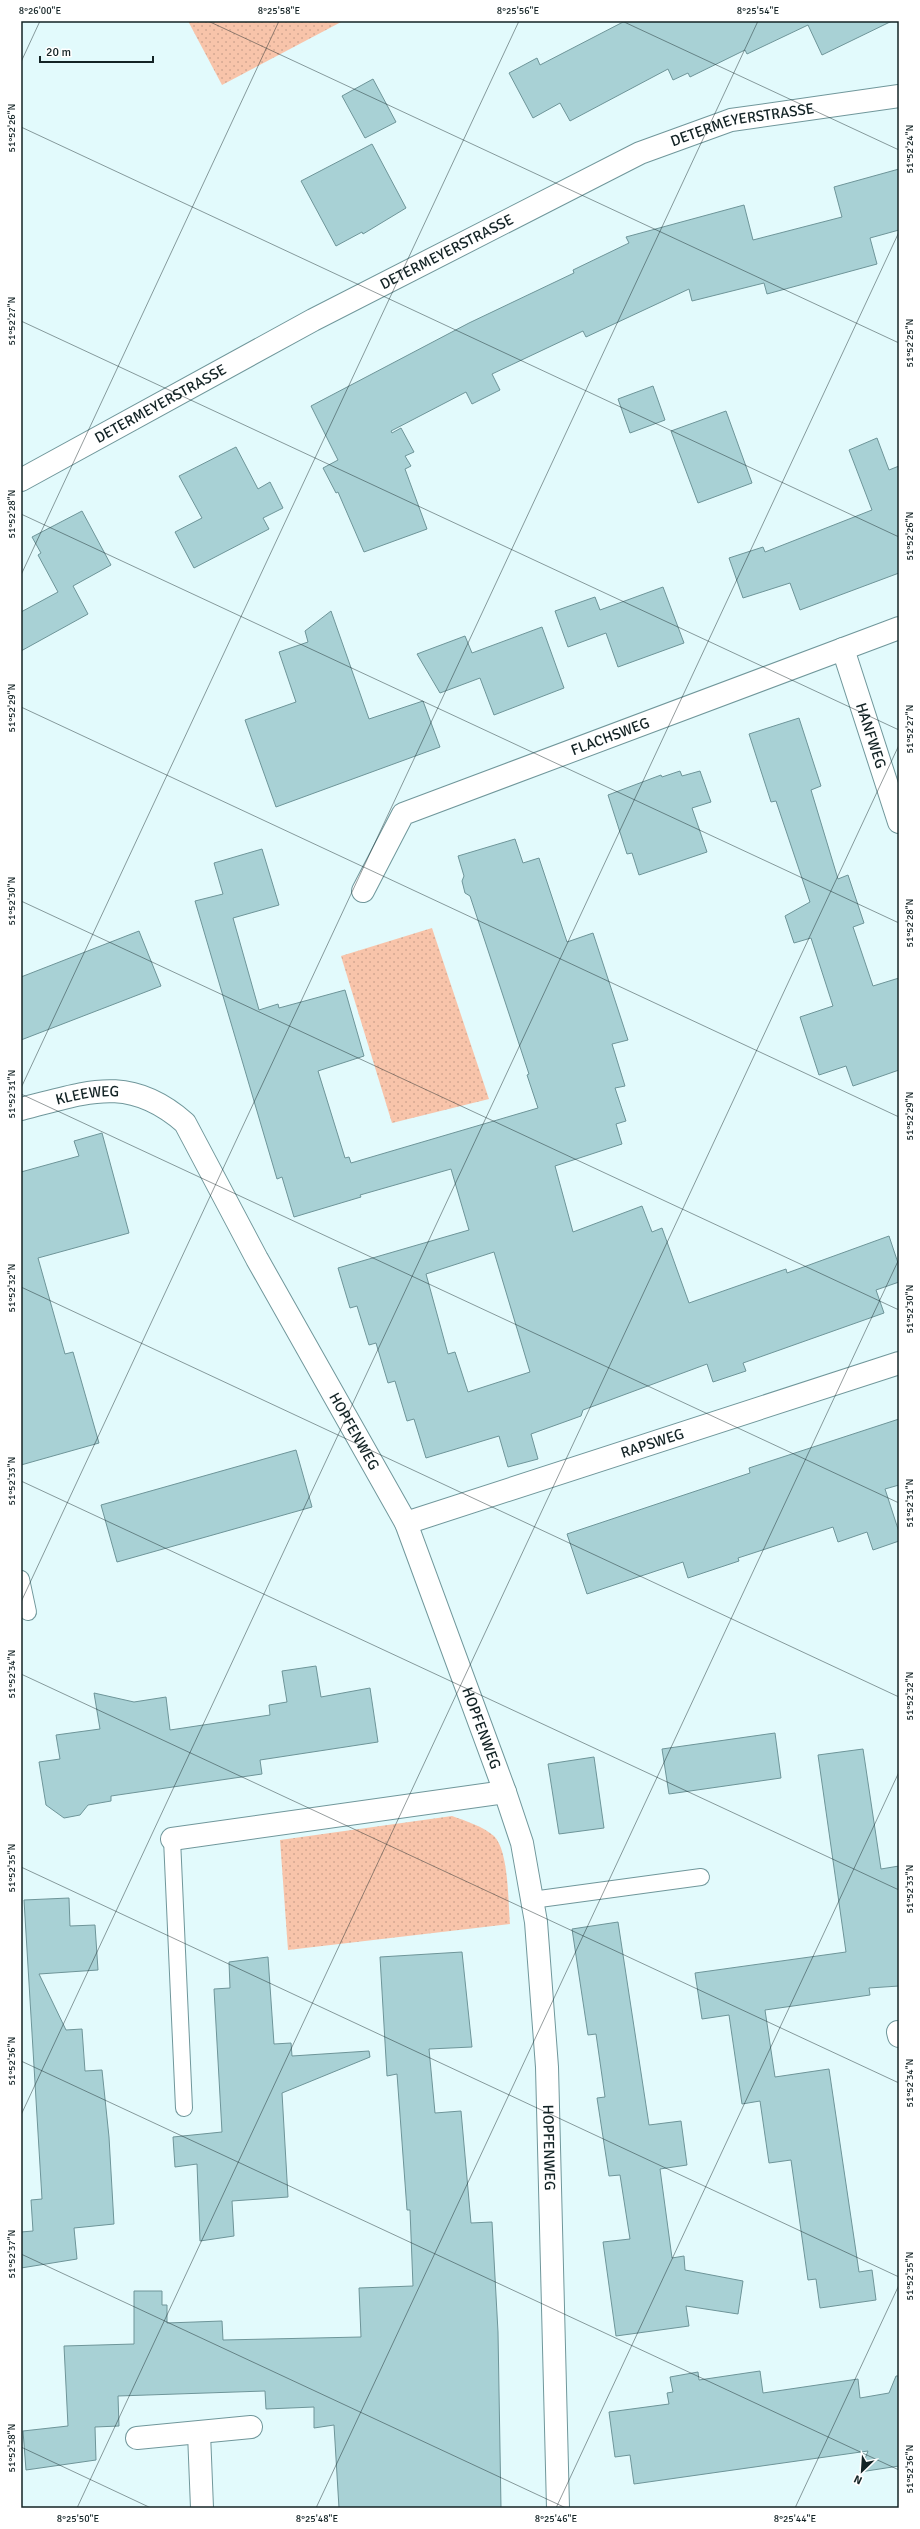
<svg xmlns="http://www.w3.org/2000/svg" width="920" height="2529" font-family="Signika,sans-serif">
  <defs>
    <pattern id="green-dots" width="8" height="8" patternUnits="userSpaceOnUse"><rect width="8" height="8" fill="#f8c4aa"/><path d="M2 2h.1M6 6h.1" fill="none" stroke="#d4a892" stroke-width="1.8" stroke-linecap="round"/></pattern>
  </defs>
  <rect width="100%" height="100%" fill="#e2fafc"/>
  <g fill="url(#green-dots)">
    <path d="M188,21H343L222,85Z"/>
    <path d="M432,928L489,1099L392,1123L341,956Z"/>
    <path d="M452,1816C466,1821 482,1826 494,1836C509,1851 508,1902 510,1924L288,1950L280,1840Z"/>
  </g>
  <g fill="#a8d1d5" stroke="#6e9599" fill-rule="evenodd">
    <path d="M625,21H892L822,55L808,25L747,54L745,50L690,77L688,73L673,80L668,69L570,121L560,103L533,118L509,73L537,58L540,65Z"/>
    <path d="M373,79L396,122L365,138L342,96Z"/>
    <path d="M372,144L406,208L363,234L362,232L336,246L301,181Z"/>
    <path d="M899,169V230L870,238L877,264L767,294L764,283L692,301L689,289L586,337L583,331L492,374L500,390L472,404L466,392L391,431L392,433L401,428L414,452L405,456L411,466L405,469L427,529L364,552L338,492L336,493L323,468L338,460L311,406L469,323L574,273L573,270L629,243L626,237L744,205L753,240L842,217L834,187Z"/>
    <path d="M653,386L665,420L630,433L618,399Z"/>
    <path d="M726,411L752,483L698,503L671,431Z"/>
    <path d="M877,438L889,470L899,466V573L800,610L790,583L743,598L729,558L763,547L765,552L872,510L849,450Z"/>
    <path d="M236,447L258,489L270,482L283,508L263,518L269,529L194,568L175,532L202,518L179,476Z"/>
    <path d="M82,511L111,565L73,586L88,614L21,651V612L58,592L38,555L41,553L32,537Z"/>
    <path d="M663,587L684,643L618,667L606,633L568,647L555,611L595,597L600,610Z"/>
    <path d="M331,611L369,719L423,701L440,747L276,807L245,720L296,702L279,652L308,642L305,631Z"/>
    <path d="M542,627L564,688L494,715L480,678L440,693L417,654L465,636L472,653Z"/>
    <path d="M799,718L821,786L811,790L838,879L848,875L864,923L853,927L873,986L899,978V1070L853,1086L846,1066L819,1075L800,1017L833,1006L811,938L794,943L785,916L810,902L776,801L771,802L749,734Z"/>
    <path d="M680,771L682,776L700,771L711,802L692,808L707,852L639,875L632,853L627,854L608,795L661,775L662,777Z"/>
    <path d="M515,839L523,863L539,858L567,942L593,933L628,1040L612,1044L625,1086L615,1088L626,1121L616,1124L622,1144L555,1166L573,1232L642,1206L652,1232L662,1228L689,1303L786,1269L787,1273L889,1236L899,1266V1282L876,1290L884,1313L743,1363L746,1371L713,1382L707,1364L583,1410L581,1416L531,1434L538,1459L508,1467L499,1436L426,1458L414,1419L407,1421L395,1381L388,1383L376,1343L369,1345L357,1306L350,1308L338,1268L469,1230L451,1169L360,1195L361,1197L294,1217L282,1177L277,1179L195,901L223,894L214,863L262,849L279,905L233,918L259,1010L278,1004L279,1008L345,990L364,1056L318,1071L345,1158L349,1157L351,1163L538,1108L527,1075L529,1074L470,896L465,893L462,881L464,876L458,856ZM494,1252L530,1372L468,1392L455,1352L448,1354L426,1274Z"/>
    <path d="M139,931L161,986L21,1040V977Z"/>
    <path d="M102,1133L129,1233L38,1258L65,1354L73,1352L99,1443L21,1465V1172L79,1156L74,1141Z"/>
    <path d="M899,1419V1485L885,1489L899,1532V1541L873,1550L867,1532L838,1542L833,1527L738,1558L739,1561L688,1578L683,1562L587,1594L567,1534L750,1473L749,1468Z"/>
    <path d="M296,1450L312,1507L117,1562L101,1505Z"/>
    <path d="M316,1666L321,1697L370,1688L378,1742L260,1760L262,1774L111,1796V1801L88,1805L80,1815L64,1818L46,1805L39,1762L60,1759L56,1735L100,1729L94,1693L134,1702L166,1697L170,1730L270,1715L269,1705L287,1702L282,1671Z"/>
    <path d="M775,1733L781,1778L669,1794L662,1749Z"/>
    <path d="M863,1749L881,1869L899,1866V1986L869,1988L870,1995L765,2010L775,2077L829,2069L859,2272L872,2270L876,2300L820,2308L816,2279L808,2280L791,2160L769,2163L760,2101L742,2104L729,2015L702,2019L695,1973L846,1952L818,1755Z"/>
    <path d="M594,1757L604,1828L559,1834L548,1764Z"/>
    <path d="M69,1898L70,1926L95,1925L98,1970L39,1974L66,2030L82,2029L85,2071L102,2070L109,2137L114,2224L74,2228L77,2259L21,2268V2232L33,2231L31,2200L42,2199L24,1900Z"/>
    <path d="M618,1922L649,2125L681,2121L687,2165L660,2169L672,2258L684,2256L685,2270L743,2281L738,2314L686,2306L689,2326L616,2336L603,2242L630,2239L620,2175L609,2176L597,2098L605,2097L596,2034L588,2035L572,1929Z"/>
    <path d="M462,1952L472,2047L429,2049L435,2113L461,2111L471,2223L492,2222L498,2332L501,2508H339L334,2425L314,2428V2407L266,2409L265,2391L118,2396L119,2426L95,2427L96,2460L26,2470L23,2431L68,2426L64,2346L134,2344V2291H162V2305H167V2323L222,2321L223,2340L361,2337L359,2288L413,2286L410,2210H407L397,2074L387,2076L380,1957Z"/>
    <path d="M268,1957L274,2044L291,2043L292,2056L369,2051L370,2057L282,2093L288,2197L232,2201L234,2236L200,2241L197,2164L175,2167L173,2137L222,2132L214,1989L230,1988L229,1962Z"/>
    <path d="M760,2371L763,2393L858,2379L860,2398L889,2393L896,2376H899V2466L860,2472L868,2451L634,2484L630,2455L615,2457L609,2412L669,2404L667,2393L673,2392L670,2377L698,2372L699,2380Z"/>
  </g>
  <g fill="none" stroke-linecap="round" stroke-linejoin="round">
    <defs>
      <g id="service">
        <path d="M21,1579L28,1612"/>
        <path d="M172,1839L184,2108"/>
        <path d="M532,1900L701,1877"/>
      </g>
      <g id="minor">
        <path id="s1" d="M21,480L313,320L640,153L731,120L899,96"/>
        <path id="s2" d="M843,649L899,822"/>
        <path id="s3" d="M363,891L403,814L899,628"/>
        <path id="s4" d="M21,1109C86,1093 128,1073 185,1123L257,1259L406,1523L505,1792L522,1843L536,1922L547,2067L558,2508"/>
        <path id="s5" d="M406,1523L899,1363"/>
        <path d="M172,1839L505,1792"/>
        <path d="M898,2032L899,2036"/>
        <path d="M199,2433L202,2508"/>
        <path d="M137,2438L251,2427"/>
      </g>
    </defs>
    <use href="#service" stroke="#70979b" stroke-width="18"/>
    <use href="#minor" stroke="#70979b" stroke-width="24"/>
    <use href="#service" stroke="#fff" stroke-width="16"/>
    <use href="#minor" stroke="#fff" stroke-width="22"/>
  </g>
  <path fill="none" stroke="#132325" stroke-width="1" stroke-opacity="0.45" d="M208,21L899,343M622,21L899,150M21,62L40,21M21,127L899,537M21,321L899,730M21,514L899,923M21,575L279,21M21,707L899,1117M21,901L899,1310M21,1088L519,21M21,1094L899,1503M21,1287L899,1697M21,1481L899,1890M21,1602L758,21M21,1674L899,2083M21,1867L899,2277M21,2061L899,2470M21,2115L899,232M21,2254L566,2508M21,2447L151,2508M77,2508L899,745M316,2508L899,1259M556,2508L899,1772M795,2508L899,2285"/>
  <g text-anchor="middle" stroke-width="3.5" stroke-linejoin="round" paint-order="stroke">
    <g font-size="15" fill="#132325" stroke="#fff">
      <text dy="5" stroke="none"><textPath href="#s1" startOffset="807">DETERMEYERSTRASSE</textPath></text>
      <text dy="5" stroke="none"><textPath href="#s1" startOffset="483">DETERMEYERSTRASSE</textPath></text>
      <text dy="5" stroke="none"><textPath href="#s1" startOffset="159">DETERMEYERSTRASSE</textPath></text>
      <text dy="5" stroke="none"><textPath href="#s3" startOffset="308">FLACHSWEG</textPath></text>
      <text dy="5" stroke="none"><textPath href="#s2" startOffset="91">HANFWEG</textPath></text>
      <text dy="5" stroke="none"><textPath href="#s4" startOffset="68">KLEEWEG</textPath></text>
      <text dy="5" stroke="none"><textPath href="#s4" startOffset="526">HOPFENWEG</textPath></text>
      <text dy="5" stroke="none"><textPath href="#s5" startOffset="259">RAPSWEG</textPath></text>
      <text dy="5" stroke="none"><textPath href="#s4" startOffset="850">HOPFENWEG</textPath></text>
      <text dy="5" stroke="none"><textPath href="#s4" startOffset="1278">HOPFENWEG</textPath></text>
    </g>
  </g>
  <rect width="920" height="2529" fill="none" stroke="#ffffff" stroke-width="44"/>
  <g transform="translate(862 2471) rotate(205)" stroke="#ffffff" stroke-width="3" paint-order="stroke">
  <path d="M0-3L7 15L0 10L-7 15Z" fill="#132325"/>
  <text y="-6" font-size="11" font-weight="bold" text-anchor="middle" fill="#132325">N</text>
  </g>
  <path d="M40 56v6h113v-6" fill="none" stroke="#132325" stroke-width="2"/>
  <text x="46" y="56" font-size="12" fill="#132325" stroke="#ffffff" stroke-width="3" paint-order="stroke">20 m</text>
  <rect x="22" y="22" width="876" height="2485" fill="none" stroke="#132325" stroke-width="1.5"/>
  <g font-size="10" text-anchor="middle" fill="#132325">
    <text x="40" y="14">8°26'00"E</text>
    <text x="279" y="14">8°25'58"E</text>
    <text x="518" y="14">8°25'56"E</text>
    <text x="758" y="14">8°25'54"E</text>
    <text transform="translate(11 128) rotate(-90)" y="4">51°52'26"N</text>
    <text transform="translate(909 149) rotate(-90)" y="4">51°52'24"N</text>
    <text transform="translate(11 321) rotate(-90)" y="4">51°52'27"N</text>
    <text transform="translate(909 343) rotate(-90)" y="4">51°52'25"N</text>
    <text transform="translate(11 514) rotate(-90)" y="4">51°52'28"N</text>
    <text transform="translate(909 536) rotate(-90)" y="4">51°52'26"N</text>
    <text transform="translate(11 708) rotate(-90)" y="4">51°52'29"N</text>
    <text transform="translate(909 729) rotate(-90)" y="4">51°52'27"N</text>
    <text transform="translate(11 901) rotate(-90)" y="4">51°52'30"N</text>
    <text transform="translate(909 923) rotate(-90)" y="4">51°52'28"N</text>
    <text transform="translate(11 1094) rotate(-90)" y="4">51°52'31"N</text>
    <text transform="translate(909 1116) rotate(-90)" y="4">51°52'29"N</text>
    <text transform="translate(11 1288) rotate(-90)" y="4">51°52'32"N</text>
    <text transform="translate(909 1309) rotate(-90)" y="4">51°52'30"N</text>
    <text transform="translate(11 1481) rotate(-90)" y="4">51°52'33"N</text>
    <text transform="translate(909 1503) rotate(-90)" y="4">51°52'31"N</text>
    <text transform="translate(11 1674) rotate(-90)" y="4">51°52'34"N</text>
    <text transform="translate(909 1696) rotate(-90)" y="4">51°52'32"N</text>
    <text transform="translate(11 1868) rotate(-90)" y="4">51°52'35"N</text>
    <text transform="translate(909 1889) rotate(-90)" y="4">51°52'33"N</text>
    <text transform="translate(11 2061) rotate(-90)" y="4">51°52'36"N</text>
    <text transform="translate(909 2083) rotate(-90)" y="4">51°52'34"N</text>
    <text transform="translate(11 2254) rotate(-90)" y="4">51°52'37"N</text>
    <text transform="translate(909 2276) rotate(-90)" y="4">51°52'35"N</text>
    <text transform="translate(11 2448) rotate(-90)" y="4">51°52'38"N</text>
    <text transform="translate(909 2469) rotate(-90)" y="4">51°52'36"N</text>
    <text x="78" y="2522">8°25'50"E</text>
    <text x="317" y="2522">8°25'48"E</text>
    <text x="556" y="2522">8°25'46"E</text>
    <text x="795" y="2522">8°25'44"E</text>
  </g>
</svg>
